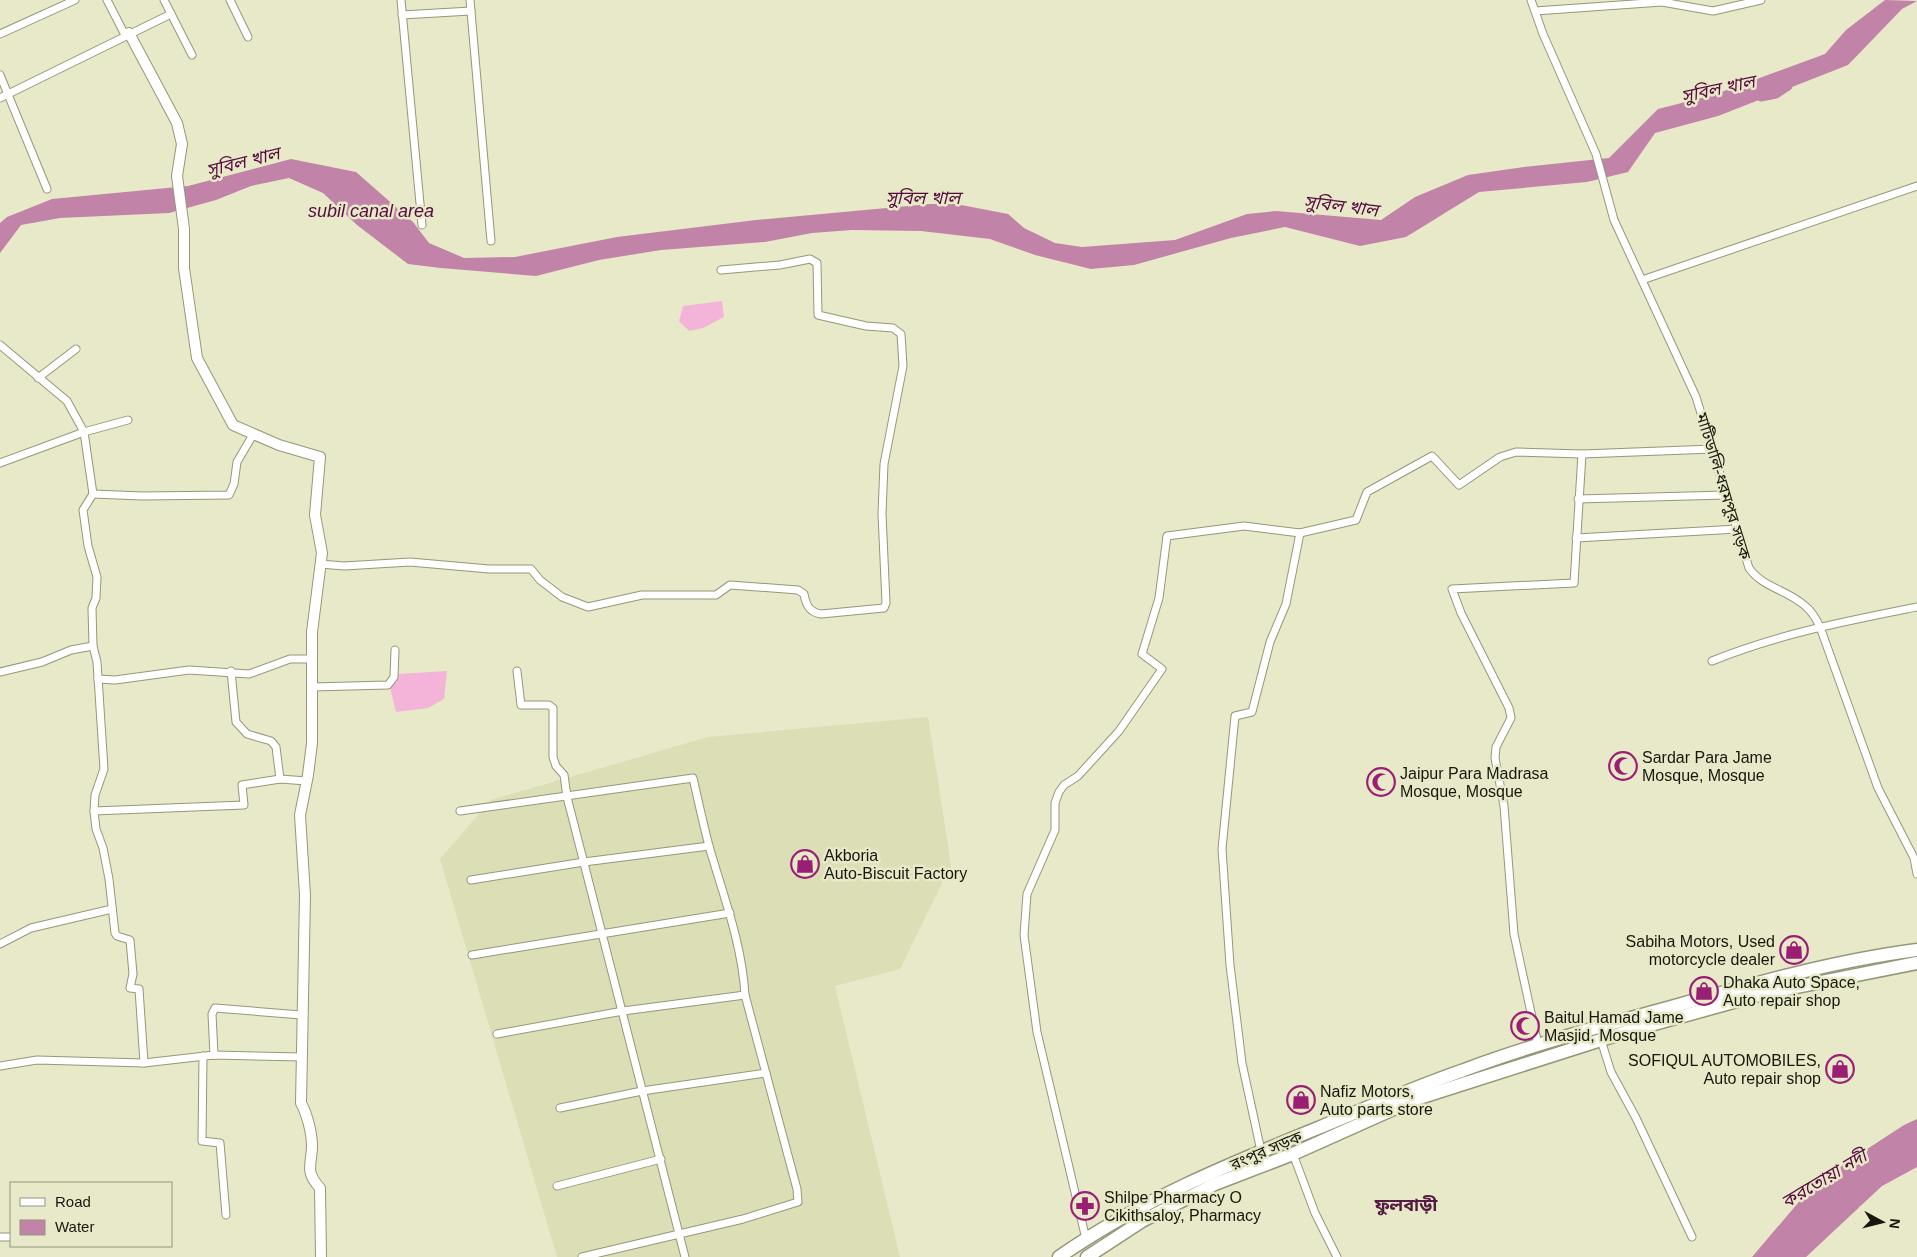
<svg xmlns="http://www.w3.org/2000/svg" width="1917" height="1257" font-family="Helvetica,'Noto Sans Bengali',sans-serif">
  <rect width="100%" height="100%" fill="#e8e9c8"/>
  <path fill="#dcdeb6" d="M928,717L951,865L900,969L835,986L900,1257H557L440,859L491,800L708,737Z"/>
  <g fill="#f4b3d8">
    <path d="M722,301L724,317L703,328L689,331L679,321L683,306Z"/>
    <path d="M447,671L444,699L428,708L396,712L390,687L397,682V674Z"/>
  </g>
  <g fill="#c183a7">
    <path d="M1885,0L1917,1L1902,9L1848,65L1718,116L1655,133L1628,172L1587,182L1479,192L1406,237L1360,246L1285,227L1231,238L1134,265L1091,269L1035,255L990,239L921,231L852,230L812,233L765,242L661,250L599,260L536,276L441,268L408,264L357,225L323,193L289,178L251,186L216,200L169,213L60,218L21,225L0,253V223L7,217L52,199L188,186L291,159L356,172L413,222L429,243L464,258L515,257L617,237L756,220L930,204H956L1008,214L1024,228L1055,243L1082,247L1175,240L1247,214L1276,211L1381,220L1415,197L1468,175L1524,167L1609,158L1658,109L1713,95L1825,54L1846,30Z"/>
    <path d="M1917,1119V1167L1882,1186L1806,1257H1752L1815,1183L1904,1125Z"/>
  </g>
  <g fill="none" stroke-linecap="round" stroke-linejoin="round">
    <path stroke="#c183a7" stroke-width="9" d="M1761,97L1776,94L1788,86"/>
    <defs>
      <g id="street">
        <path d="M107,0L125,35"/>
        <path d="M164,0L192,55"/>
        <path d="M230,0L248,37"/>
        <path d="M401,0L422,225"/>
        <path d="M470,0L491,241"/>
        <path d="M1531,0L1543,34L1596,154L1614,220L1696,397L1749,568C1762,587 1787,590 1804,605C1812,611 1816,618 1820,627L1878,788L1914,858L1917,874"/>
        <path d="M1535,11L1662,2L1713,11L1761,0"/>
        <path d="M402,15L471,11"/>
        <path d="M0,34L75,0"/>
        <path d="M0,75L47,189"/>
        <path d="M0,98L171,14"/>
        <path d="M1642,280L1917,186"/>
        <path d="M0,345L67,401L84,432L93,494"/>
        <path d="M38,378L76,349"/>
        <path d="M0,463L84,432L128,420"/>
        <path d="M1578,499L1726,495"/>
        <path d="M1576,538L1738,529"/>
        <path d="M320,564L344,566L410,562L489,569H531L540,580L562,597L588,607L642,595H716L730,585L798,590L804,594C806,605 809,612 821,614L884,608L886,603L882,514L884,464L903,366L901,334L893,328L866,326L818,315L817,263L810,259L780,265L721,270"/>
        <path d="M93,646L97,662L104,769L95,795L94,811L96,829L103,848L109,879L115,933L117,936L130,940L133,974L130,988L139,989L144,1063L214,1055L302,1057"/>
        <path d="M1712,661C1778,634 1847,621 1917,607"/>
        <path d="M231,671L236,722L247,734L271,741L276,747L280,779"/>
        <path d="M517,671L521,705H549L553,708V757L556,766L564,775L567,797L685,1257"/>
        <path d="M0,672L42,662L71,650L93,646L92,608L96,598L97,577L88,546L83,510L93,494L142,496L229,495L234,484L237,462L254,433"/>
        <path d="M98,679L115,680L189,670L249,674L290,659H313"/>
        <path d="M312,687L388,685L394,677L395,650"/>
        <path d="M94,811L244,805L242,785L280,779L307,781"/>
        <path d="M460,811L693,778C698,800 703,823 709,846C723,895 742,943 745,995L797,1189L798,1202L743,1219L582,1257"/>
        <path d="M471,880L584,862L709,846"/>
        <path d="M0,944L31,928L112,909"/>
        <path d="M472,955L730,913"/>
        <path d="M497,1034L623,1011L745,995"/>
        <path d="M1601,1040L1611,1072L1636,1118L1692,1237"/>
        <path d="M1538,1045L1514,934L1504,806L1495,758L1496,747L1511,718L1509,708L1461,613L1452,589L1574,583L1582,454"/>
        <path d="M214,1055L212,1014L215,1008L301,1015"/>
        <path d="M203,1056L202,1141L220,1143L226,1215"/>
        <path d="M0,1066L37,1060L144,1063"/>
        <path d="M560,1108L642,1091L766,1073"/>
        <path d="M1261,1151L1242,1063L1230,965L1222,849L1235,716L1252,712L1270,642L1286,604L1300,533"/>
        <path d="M1293,1154L1315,1213L1337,1257"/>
        <path d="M557,1186L661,1159"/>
        <path d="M0,1237H11"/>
        <path d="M1086,1239L1037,1032L1024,935L1027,894L1055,830V803L1059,792L1064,785L1078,776L1119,731L1162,669L1142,654L1159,598L1167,536L1244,526L1300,533L1356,520L1367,492L1432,456L1459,485L1500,457L1516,452L1582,454L1713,449"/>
      </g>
      <path id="secondary" d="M129,33L177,123L182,144L177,176L184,229V268L197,358L233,425L279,445L320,457L315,515L322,553L312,632V743L308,775L300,815L305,895L301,1103C307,1114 312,1133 312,1146C312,1164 304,1171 320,1188L321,1257"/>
      <g id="highway">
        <path d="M1059,1257C1141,1200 1227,1165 1318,1128C1366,1108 1415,1087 1464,1070C1531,1045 1601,1026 1671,1007C1752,984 1833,961 1917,950"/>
        <path d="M1087,1257L1142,1221L1215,1184L1293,1154L1416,1099L1629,1031L1766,993L1917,963"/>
      </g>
    </defs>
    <use href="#street" stroke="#969778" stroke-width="9"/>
    <use href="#secondary" stroke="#969778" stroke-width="12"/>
    <use href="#highway" stroke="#969778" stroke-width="15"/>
    <use href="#street" stroke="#fff" stroke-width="7"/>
    <use href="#secondary" stroke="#fff" stroke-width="10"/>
    <use href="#highway" stroke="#fff" stroke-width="12"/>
  </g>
  <defs>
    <symbol id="mosque-ring" viewBox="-11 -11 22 22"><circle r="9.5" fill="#e8e9c8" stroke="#9b1e75" stroke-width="1.5"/><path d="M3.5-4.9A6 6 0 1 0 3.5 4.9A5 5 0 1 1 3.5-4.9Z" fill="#9b1e75"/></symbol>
    <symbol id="shop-ring" viewBox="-11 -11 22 22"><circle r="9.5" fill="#e8e9c8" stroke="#9b1e75" stroke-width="1.5"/><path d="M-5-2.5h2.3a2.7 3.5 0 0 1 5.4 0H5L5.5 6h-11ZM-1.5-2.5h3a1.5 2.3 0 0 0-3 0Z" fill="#9b1e75"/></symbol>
    <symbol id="pharmacy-ring" viewBox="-11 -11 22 22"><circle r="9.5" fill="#e8e9c8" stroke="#9b1e75" stroke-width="1.5"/><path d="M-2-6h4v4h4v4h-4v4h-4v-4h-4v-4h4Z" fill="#9b1e75"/></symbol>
  </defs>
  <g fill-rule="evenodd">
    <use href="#mosque-ring" x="1607" y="750" width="32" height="32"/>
    <use href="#mosque-ring" x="1365" y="766" width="32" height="32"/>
    <use href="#shop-ring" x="789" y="848" width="32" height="32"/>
    <use href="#shop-ring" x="1778" y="934" width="32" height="32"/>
    <use href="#shop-ring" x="1688" y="975" width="32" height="32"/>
    <use href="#mosque-ring" x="1509" y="1010" width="32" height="32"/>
    <use href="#shop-ring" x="1824" y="1053" width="32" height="32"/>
    <use href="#shop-ring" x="1285" y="1084" width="32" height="32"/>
    <use href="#pharmacy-ring" x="1069" y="1190" width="32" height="32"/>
  </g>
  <g text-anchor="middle" stroke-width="5" stroke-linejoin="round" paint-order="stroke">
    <g font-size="16" fill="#17170c" stroke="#e8e9c8">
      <text transform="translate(1724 486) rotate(73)" y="6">মাটিডালি-ধরমপুর সড়ক</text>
      <text transform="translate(1266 1150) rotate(-23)" y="6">রংপুর সড়ক</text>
    </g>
    <g font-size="16" fill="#17170c" stroke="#e8e9c8" text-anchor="start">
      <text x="1642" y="763">Sardar Para Jame<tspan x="1642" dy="18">Mosque, Mosque</tspan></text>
      <text x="1400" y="779">Jaipur Para Madrasa<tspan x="1400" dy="18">Mosque, Mosque</tspan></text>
      <text x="824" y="861">Akboria<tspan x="824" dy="18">Auto-Biscuit Factory</tspan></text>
      <text x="1775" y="947" text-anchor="end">Sabiha Motors, Used<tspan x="1775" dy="18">motorcycle dealer</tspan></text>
      <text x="1723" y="988">Dhaka Auto Space,<tspan x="1723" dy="18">Auto repair shop</tspan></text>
      <text x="1544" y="1023">Baitul Hamad Jame<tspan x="1544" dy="18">Masjid, Mosque</tspan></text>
      <text x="1821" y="1066" text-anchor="end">SOFIQUL AUTOMOBILES,<tspan x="1821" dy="18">Auto repair shop</tspan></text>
      <text x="1320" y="1097">Nafiz Motors,<tspan x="1320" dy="18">Auto parts store</tspan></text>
      <text x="1104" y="1203">Shilpe Pharmacy O<tspan x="1104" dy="18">Cikithsaloy, Pharmacy</tspan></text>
    </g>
    <g font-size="18" font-style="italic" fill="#560b3f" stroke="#e8e9c8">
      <text transform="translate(1718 89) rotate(-12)" y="6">সুবিল খাল</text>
      <text transform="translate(243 162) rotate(-14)" y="6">সুবিল খাল</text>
      <text x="923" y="204">সুবিল খাল</text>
      <text transform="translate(1341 206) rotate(7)" y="6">সুবিল খাল</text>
      <text x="371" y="217">subil canal area</text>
      <text transform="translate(1824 1179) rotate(-31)" y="6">করতোয়া নদী</text>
    </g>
    <g font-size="18" font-weight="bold" fill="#561b42" stroke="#e8e9c8">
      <text x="1406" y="1211">ফুলবাড়ী</text>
    </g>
  </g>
  <rect x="10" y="1182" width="162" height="65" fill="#e8e9c8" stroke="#94957d"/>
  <rect x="20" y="1198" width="25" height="8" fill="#ffffff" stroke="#94957d"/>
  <text x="55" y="1207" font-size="15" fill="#17170c">Road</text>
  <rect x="20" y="1220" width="25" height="15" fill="#c183a7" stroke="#94957d"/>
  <text x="55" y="1232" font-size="15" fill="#17170c">Water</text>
  <g transform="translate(1882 1222) rotate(97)" stroke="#e8e9c8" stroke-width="4" paint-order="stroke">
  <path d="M0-4L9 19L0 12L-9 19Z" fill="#17170c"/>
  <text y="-8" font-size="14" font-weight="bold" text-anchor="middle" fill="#17170c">N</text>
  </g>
</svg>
